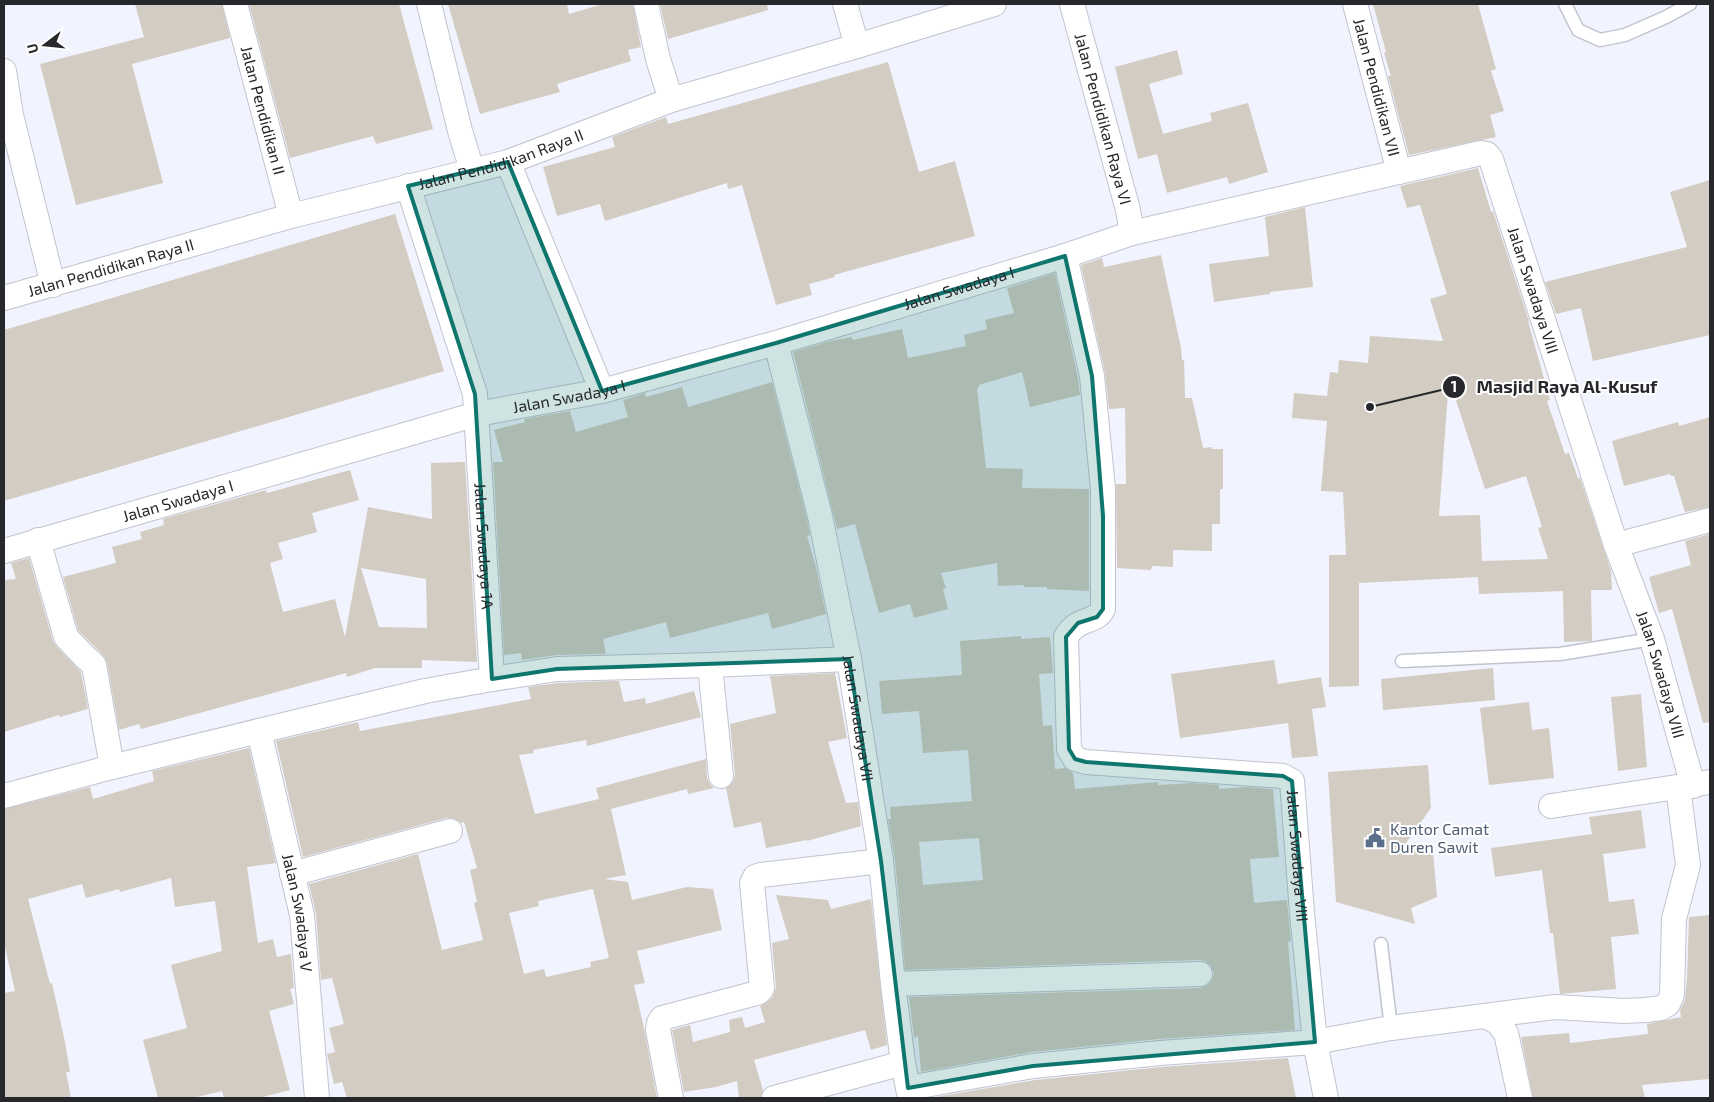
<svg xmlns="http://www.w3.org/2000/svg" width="1714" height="1102" font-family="'Exo 2',sans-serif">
  <rect width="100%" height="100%" fill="#f1f3fe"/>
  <g fill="#d3ccc2" fill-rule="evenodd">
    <path d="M135,4H222L230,38L132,64L163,183L76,205L40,64L144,37Z"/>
    <path d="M249,4H399L433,129L376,144L373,136L290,158Z"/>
    <path d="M448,4H567L569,14L603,4H633L641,47L628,50L631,61L557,84L560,92L480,114Z"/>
    <path d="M660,4H767L768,10L668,39Z"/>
    <path d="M1373,4H1478L1496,69L1491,71L1504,111L1490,115L1496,137L1409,155L1388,76H1391L1384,53L1386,52Z"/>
    <path d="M1177,50L1183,74L1149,84L1163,134L1212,121L1210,113L1248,103L1268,172L1229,184L1227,177L1167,193L1157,154L1138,159L1115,67Z"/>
    <path d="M888,62L919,172L955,161L975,236L834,275L835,277L809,284L812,295L776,305L742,185L728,189L727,183L605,221L600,204L557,216L543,167L615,147L612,137L666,117L668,124Z"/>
    <path d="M1478,168L1491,212L1493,211L1529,321H1528L1550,400L1547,401L1565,454L1569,453L1578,478H1580L1611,571L1612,590H1591L1592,641L1564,642L1563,591L1479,594L1478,577L1359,583V686L1329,687V555H1346L1343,492L1321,491L1327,421L1292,418L1294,393L1327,396L1330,372L1338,373L1339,360L1368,363L1370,336L1443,341L1430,299L1447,294L1420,205L1407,208L1400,186ZM1449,379L1485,489L1526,476L1542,527L1538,528L1548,559L1482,561L1480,515L1439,516Z"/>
    <path d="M1710,180V335L1593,361L1581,308L1556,314L1545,282L1687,247L1670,192Z"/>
    <path d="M1305,207L1313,287L1270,292V294L1214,302L1209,264L1269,256L1265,217Z"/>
    <path d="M395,214L444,371L4,501V330Z"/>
    <path d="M1161,255L1181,348L1182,360H1184L1185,398H1192L1203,448L1212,447V449H1223V489H1220V524H1212V551L1173,550V567L1152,566L1151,570L1117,568L1116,484H1126L1125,408L1109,409L1105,373L1081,265L1102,258L1104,267Z"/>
    <path d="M1055,273L1078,378L1080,395L1030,407L1022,372L979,385V387L977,388L986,468L1023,469L1022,488L1089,489V591L1047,589V587H1024V585L998,586L997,563L941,573L946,588L943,589L948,609L914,618L910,604L879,613L855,524L837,529L793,352L830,341L852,337L853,340L902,329L908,358L966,346L964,335L987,329L985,320L1014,313L1007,288Z"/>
    <path d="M772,382L807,519L810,535L807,536L816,567L826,614L772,629L768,613L670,638L666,622L603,639L606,654L557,655L522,660L521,653L504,655L493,462H503L494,430L525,422L524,419L570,411L576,432L628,417L623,400L645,393L646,397L682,387L688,407Z"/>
    <path d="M1710,417V507L1685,512L1674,476H1671L1670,474L1624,486L1612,441L1678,422L1679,426Z"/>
    <path d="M465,462L477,662L422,660V668H375L347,677L346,673L141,729L139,724L119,730L107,662L103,655L78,630L63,577L116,563L112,547L142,539L140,532L164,525L163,519L266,490L267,493L350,470L359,500L312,513L317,532L278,543L283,559L270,563L283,612L335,599L345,637L368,507L432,519L431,463ZM361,568L426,579L427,628L379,627Z"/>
    <path d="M1710,534V722L1703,723L1672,609L1659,613L1649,577L1691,565L1685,541Z"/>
    <path d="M29,558L53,641L56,646L81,672L88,709L60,717L59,715L4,732V580L16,579L11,563Z"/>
    <path d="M1021,636V639L1050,637L1053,673L1039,674L1043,726L1052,725L1055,769L1066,768L1073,773L1075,789L1158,782V785L1192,783L1219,785V789L1245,787L1273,789L1279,857L1250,859L1254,903L1287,900L1291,941L1288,942L1295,1030L1159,1039L1032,1052L921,1072L918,1036L914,1038L909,997L1200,988L1208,985L1212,980L1214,974L1211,966L1206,962L1200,960L905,970L895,860L888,819H891L890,807L972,801L968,750L923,753L919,711L882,714L879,681L962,675L960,641ZM979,838L983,880L923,885L919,842Z"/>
    <path d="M1274,660L1278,684L1321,677L1326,707L1312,709L1318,756L1292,758L1288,723L1180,738L1171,674Z"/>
    <path d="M1493,668L1495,700L1383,710L1381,679Z"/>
    <path d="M835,673L847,738L828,742L846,803L858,802L861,826L807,841V840L766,848L761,822L734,828L726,788L733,782L735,775L730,724L776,713L770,676Z"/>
    <path d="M611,681H619L624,702L645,698L646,704L694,691L701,717L587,746L586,740L533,750L534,753L519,755L535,814L599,799L596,788L706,759L707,778L710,784L714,788L688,794L687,789L611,809L626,875L604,879L628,882L632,900L687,887L713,889L722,930L637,951L645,983L634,985L644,1028L657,1098H347L342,1082L334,1084L328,1058L327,1054L335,1052L329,1028L344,1024L332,978L321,980L316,914L309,884L418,854L442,950L483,940L474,903L477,902L470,870L477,868L464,822L461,823L453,818H446L303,857L276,741L358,722L360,731L531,699L528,687L558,683ZM593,889L609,958L590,962L591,967L546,977L544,969L524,974L509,913L539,906L538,901Z"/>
    <path d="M1641,694L1647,767L1618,771L1611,697Z"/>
    <path d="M1529,702L1532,730L1549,728L1554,778L1489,785L1480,708Z"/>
    <path d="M249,748L276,863L247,867L258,943L273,939L277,957L291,954L294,988L290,989L294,1004L269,1011L290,1090L259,1098H224L222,1091L193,1098H158L143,1040L187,1028L171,965L222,951L215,901L175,907L171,878L120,892L119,889L86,898L82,884L28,899L50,984L52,983L65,1042L70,1072H66L71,1098H4V993L15,991L4,943V809L90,787L93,799L154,781L152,771Z"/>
    <path d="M1428,765L1431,808L1406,843L1433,852L1437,897L1411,908L1415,924L1336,902L1328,772Z"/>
    <path d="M1641,810L1646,848L1603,854L1609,902L1634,899L1639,934L1611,937L1616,989L1560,994L1553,933H1550L1542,870L1495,877L1491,848L1592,834L1589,817Z"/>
    <path d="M776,895L828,900L831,909L871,899L887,1045L871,1050L865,1030L754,1060L763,1090L761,1098H739L737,1081L716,1087L684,1092L672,1030L690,1025L693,1042L730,1032L729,1020L742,1017L745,1028L765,1022L760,1006L770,1000L773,996L776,987L772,943L789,939Z"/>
    <path d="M1710,915V1079L1642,1085L1645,1098H1533L1521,1037L1569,1033L1570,1043L1648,1034L1647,1024L1681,1017L1680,1010L1685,1000L1687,979L1689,917Z"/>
    <path d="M1288,1058L1296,1098H929L1035,1080L1161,1067Z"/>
  </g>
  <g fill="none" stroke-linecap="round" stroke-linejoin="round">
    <defs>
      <g id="service">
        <path d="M1565,4L1578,30L1600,40L1625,35L1666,17L1690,4"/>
        <path d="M1402,661L1560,654L1652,639"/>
        <path d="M1381,944L1391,1028"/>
      </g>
      <g id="minor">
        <path id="s1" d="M235,4L291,216"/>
        <path d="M429,4L460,131L472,170"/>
        <path d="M646,4L658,59L671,100"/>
        <path d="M845,4L857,46"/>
        <path id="s2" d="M1072,4L1128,210L1132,233"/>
        <path id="s3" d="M1355,4L1399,172"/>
        <path d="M4,71L11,115L53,285"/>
        <path d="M508,162L602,391"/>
        <path id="s4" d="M408,186L475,394L492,679"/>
        <path id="s5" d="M1065,256L1092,376L1103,489V609C1096,624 1078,616 1066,637L1069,749L1075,759L1086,762L1283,776L1292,781L1302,913L1315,1042L1326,1098"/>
        <path id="s6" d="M4,298L291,216L508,162L671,100L857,46L994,4"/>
        <path id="s7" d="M776,343L820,516L849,659L881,861L893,984L903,1063L910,1098"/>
        <path d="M38,540L66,637L84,656L94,665L112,767"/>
        <path d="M1616,545L1710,520"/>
        <path id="s8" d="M4,551L477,414L602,391L776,343L1065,256L1132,233L1481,153L1487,154L1491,159L1616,545L1652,639L1693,786"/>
        <path d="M710,665L721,776"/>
        <path id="s9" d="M259,731L302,915L317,1098"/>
        <path d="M4,796L112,767L259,731L425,691L492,679L557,669L710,665L849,659"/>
        <path d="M1551,806L1710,782"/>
        <path d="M292,874L450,831"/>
        <path d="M893,984L1200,974"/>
        <path d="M1485,1016L1497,1022L1506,1033L1520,1098"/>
        <path d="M908,1088L1033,1066L1160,1053L1315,1042L1391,1028L1555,1007L1624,1011L1646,1010L1661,1008L1668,1004L1672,995L1674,919L1688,865L1678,787"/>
        <path d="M671,1098L658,1030L659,1023L662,1018L753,994L759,992L762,988L752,883L755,877L761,875L881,861"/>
        <path d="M774,1098L903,1063"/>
      </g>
    </defs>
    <use href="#service" stroke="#c1c4ce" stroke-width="15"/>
    <use href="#minor" stroke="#c1c4ce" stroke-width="26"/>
    <use href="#service" stroke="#fff" stroke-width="12"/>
    <use href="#minor" stroke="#fff" stroke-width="24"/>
  </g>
  <path fill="#0f766e" fill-opacity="0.2" stroke="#0f766e" stroke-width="4" stroke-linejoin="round" d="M508,162L602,391L776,343L1065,256L1092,376L1103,516V609L1097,617L1078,623L1066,637L1069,749L1075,759L1086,762L1283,776L1292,781L1315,1042L1033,1066L908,1088L881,861L849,659L557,669L492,679L475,394L408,186Z"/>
  <defs>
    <symbol id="civic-bare" viewBox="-9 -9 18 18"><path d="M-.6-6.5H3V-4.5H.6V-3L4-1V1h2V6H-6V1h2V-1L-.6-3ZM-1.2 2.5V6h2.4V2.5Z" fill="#5c6f8a" stroke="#fff" stroke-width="2.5" paint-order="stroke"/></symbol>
  </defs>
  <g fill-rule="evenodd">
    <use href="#civic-bare" x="1361" y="824" width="28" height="28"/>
  </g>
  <g text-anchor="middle" stroke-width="4" stroke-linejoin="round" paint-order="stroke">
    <g font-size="16" fill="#27282c" stroke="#fff">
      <text dy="6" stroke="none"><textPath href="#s3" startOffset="86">Jalan Pendidikan VII</textPath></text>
      <text dy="6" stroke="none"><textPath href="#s1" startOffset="110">Jalan Pendidikan II</textPath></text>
      <text dy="6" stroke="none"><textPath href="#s2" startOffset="119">Jalan Pendidikan Raya VI</textPath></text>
      <text dy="6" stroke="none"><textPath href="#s6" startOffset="516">Jalan Pendidikan Raya II</textPath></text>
      <text dy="6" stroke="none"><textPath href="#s6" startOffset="111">Jalan Pendidikan Raya II</textPath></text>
      <text dy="6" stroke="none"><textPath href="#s8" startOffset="991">Jalan Swadaya I</textPath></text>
      <text dy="6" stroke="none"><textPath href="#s8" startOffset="1681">Jalan Swadaya VIII</textPath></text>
      <text dy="6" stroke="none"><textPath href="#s8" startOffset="586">Jalan Swadaya I</textPath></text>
      <text dy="6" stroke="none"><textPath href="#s8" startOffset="181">Jalan Swadaya I</textPath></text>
      <text dy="6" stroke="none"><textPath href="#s4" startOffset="371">Jalan Swadaya 1A</textPath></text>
      <text dy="6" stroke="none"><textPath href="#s8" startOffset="2086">Jalan Swadaya VIII</textPath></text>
      <text dy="6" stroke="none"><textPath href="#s7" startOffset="384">Jalan Swadaya VII</textPath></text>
      <text dy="6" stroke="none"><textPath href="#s5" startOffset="822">Jalan Swadaya VIII</textPath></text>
      <text dy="6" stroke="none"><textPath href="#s9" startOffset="186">Jalan Swadaya V</textPath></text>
    </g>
    <g font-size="16" fill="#4e5e75" stroke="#fff" text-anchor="start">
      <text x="1390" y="835">Kantor Camat<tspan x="1390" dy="18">Duren Sawit</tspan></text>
    </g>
  </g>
  <path fill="none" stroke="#27282c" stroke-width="2" d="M1370 407L1454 387"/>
  <g fill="#27282c" stroke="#fff" stroke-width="2">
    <circle cx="1370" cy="407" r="5"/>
    <circle cx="1454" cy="387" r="12"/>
  </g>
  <g font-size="15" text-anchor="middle" font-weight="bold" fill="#fff">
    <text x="1454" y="392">1</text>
  </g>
  <g font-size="18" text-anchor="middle" font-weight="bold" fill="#27282c" stroke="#fff" stroke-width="4" stroke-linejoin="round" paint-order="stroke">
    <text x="1567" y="393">Masjid Raya Al-Kusuf</text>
  </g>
  <rect width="1714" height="1102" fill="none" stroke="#27282c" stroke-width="10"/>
  <g transform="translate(45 45) rotate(254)" stroke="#ffffff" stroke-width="4" paint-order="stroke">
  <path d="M0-4L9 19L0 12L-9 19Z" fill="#27282c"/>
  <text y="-8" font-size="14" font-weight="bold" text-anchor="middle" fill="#27282c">U</text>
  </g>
</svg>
